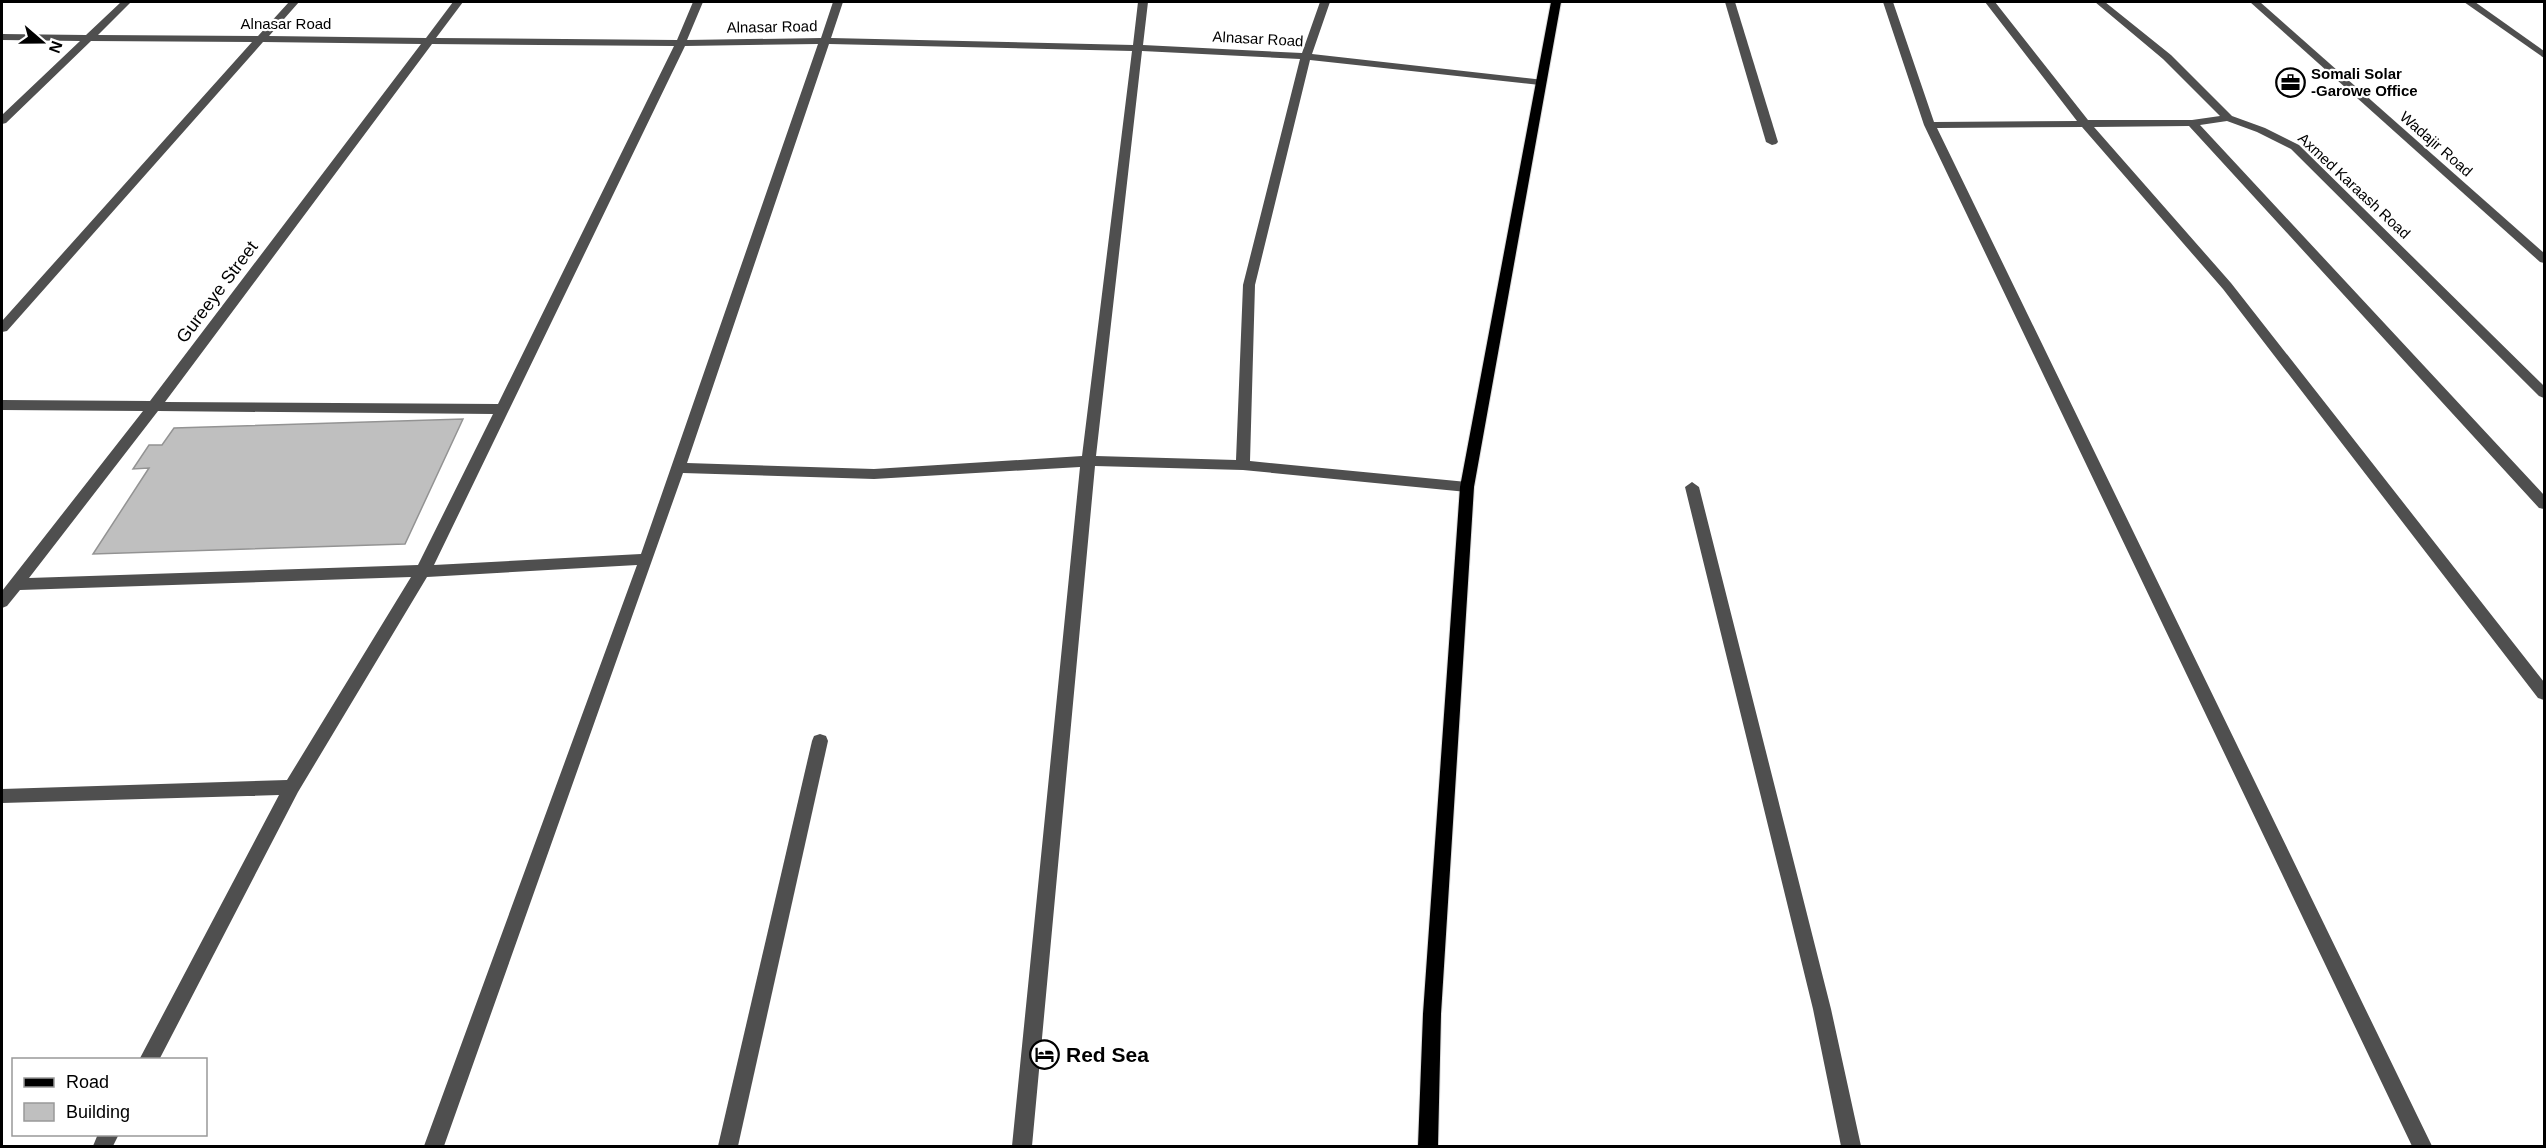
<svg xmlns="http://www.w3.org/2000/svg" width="2546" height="1148" font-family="Arial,sans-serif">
  <rect width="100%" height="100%" fill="#fff"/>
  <path fill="#bfbfbf" stroke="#939393" stroke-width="1.5" d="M463,419L405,544L93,554L149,468L133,469L149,445H162L174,428Z"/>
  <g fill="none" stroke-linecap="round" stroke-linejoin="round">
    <defs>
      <path id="major" d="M1551,2H1561L1474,487L1441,1014L1438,1146H1418L1423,1014L1460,487Z"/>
    </defs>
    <use href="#major" stroke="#dbdbdb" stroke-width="2"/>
    <g fill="#4f4f4f" fill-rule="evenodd">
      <path d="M121,2H131L98,35L258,36L289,2H299L269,36L426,38L453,2H463L436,38L677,40L693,2H703L687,40L821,38L833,2H843L831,38L1133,45L1138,2H1148L1143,45L1302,53L1320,2H1330L1312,54L1544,80V84L1540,85L1310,60L1255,285L1250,461L1467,482L1474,487L1472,491L1467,492L1243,470L1095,466L1032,1146H1012L1080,467L874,479L683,473L444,1146H424L637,565L427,577L298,792L159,1060H139L279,795L2,803V789L287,780L411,577L20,590L7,606L2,608V591L143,411L2,410V400L150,401L421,44L263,42L7,331L2,332V321L252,42L91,41L6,123L2,124V115L80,41L2,40V34L86,35ZM432,44L674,46L498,404L165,402ZM818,44L641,554L434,565L685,46ZM829,44L1132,51L1082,456L874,469L687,463ZM1142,51L1300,59L1243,285L1236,460L1096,456ZM158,411L493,414L418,565L29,578Z"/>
      <path d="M1725,2H1735L1778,142L1776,144L1772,145L1766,142Z"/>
      <path d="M1883,2H1893L1934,122L2077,121L1985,2H1995L2088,120H2192L2220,116L2163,59L2095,2H2105L2171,55L2232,116L2265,128L2299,145L2544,386V398L2539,396L2291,149L2257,132L2227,121L2200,125L2544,495V509L2539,508L2189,126L2094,127L2231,283L2544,682V700L2538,698L2223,289L2082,127L1937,128L2432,1146H2412L1924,125Z"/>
      <path d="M2250,2H2260L2544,253V263L2540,262Z"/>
      <path d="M2464,2H2475L2544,51V58Z"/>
      <path d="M1692,482L1699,487L1831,1009L1861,1146H1841L1813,1009L1685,487Z"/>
      <path d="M820,734L826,736L828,741L738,1146H718L812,741L814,736Z"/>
      <path d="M98,1134H119L113,1146H93Z"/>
    </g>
    <use href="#major" fill="#000" fill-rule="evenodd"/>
  </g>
  <defs>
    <symbol id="office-ring" viewBox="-11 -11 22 22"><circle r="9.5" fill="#fff" stroke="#000" stroke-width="1.5"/><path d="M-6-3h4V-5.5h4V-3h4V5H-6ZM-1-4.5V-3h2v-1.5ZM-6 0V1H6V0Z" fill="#000"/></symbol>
    <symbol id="hotel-ring" viewBox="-11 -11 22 22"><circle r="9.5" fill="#fff" stroke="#000" stroke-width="1.5"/><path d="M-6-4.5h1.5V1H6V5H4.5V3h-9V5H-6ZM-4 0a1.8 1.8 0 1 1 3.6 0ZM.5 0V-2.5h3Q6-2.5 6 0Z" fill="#000"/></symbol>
  </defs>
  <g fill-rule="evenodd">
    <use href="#office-ring" x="2274" y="66" width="33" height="33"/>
    <use href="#hotel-ring" x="1028" y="1038" width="33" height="33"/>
  </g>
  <g text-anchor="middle" stroke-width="4.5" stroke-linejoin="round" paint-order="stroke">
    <g font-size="15" fill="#000" stroke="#fff">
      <text x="286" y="29">Alnasar Road</text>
      <text transform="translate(772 27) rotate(-1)" y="5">Alnasar Road</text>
      <text transform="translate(1258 39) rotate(3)" y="5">Alnasar Road</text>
      <text transform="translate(2436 144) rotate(41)" y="5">Wadajir Road</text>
      <text transform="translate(2354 186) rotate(43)" y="5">Axmed Karaash Road</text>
    </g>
    <g font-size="15" font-weight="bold" fill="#000" stroke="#fff" text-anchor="start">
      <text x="2311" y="79">Somali Solar<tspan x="2311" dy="17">-Garowe Office</tspan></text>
    </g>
    <g font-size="18" fill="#000" stroke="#fff">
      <text transform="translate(217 292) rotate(-53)" y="6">Gureeye Street</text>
    </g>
    <g font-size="21" font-weight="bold" fill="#000" stroke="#fff" text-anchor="start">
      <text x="1066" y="1062">Red Sea</text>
    </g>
  </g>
  <rect width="2546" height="1148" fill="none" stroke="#000000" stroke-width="6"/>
  <rect x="12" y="1058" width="195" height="78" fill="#ffffff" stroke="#999999" stroke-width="1.5"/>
  <rect x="24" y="1078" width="30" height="9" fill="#000000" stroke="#999999" stroke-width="1.5"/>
  <text x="66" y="1088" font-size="18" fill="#000000">Road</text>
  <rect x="24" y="1103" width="30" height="18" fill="#bfbfbf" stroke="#999999" stroke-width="1.5"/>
  <text x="66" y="1118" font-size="18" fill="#000000">Building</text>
  <g transform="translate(42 42) rotate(110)" stroke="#ffffff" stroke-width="4.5" paint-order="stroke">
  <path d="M0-4.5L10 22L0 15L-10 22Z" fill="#000000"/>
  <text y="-9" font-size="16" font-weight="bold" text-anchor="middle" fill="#000000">N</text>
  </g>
</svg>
